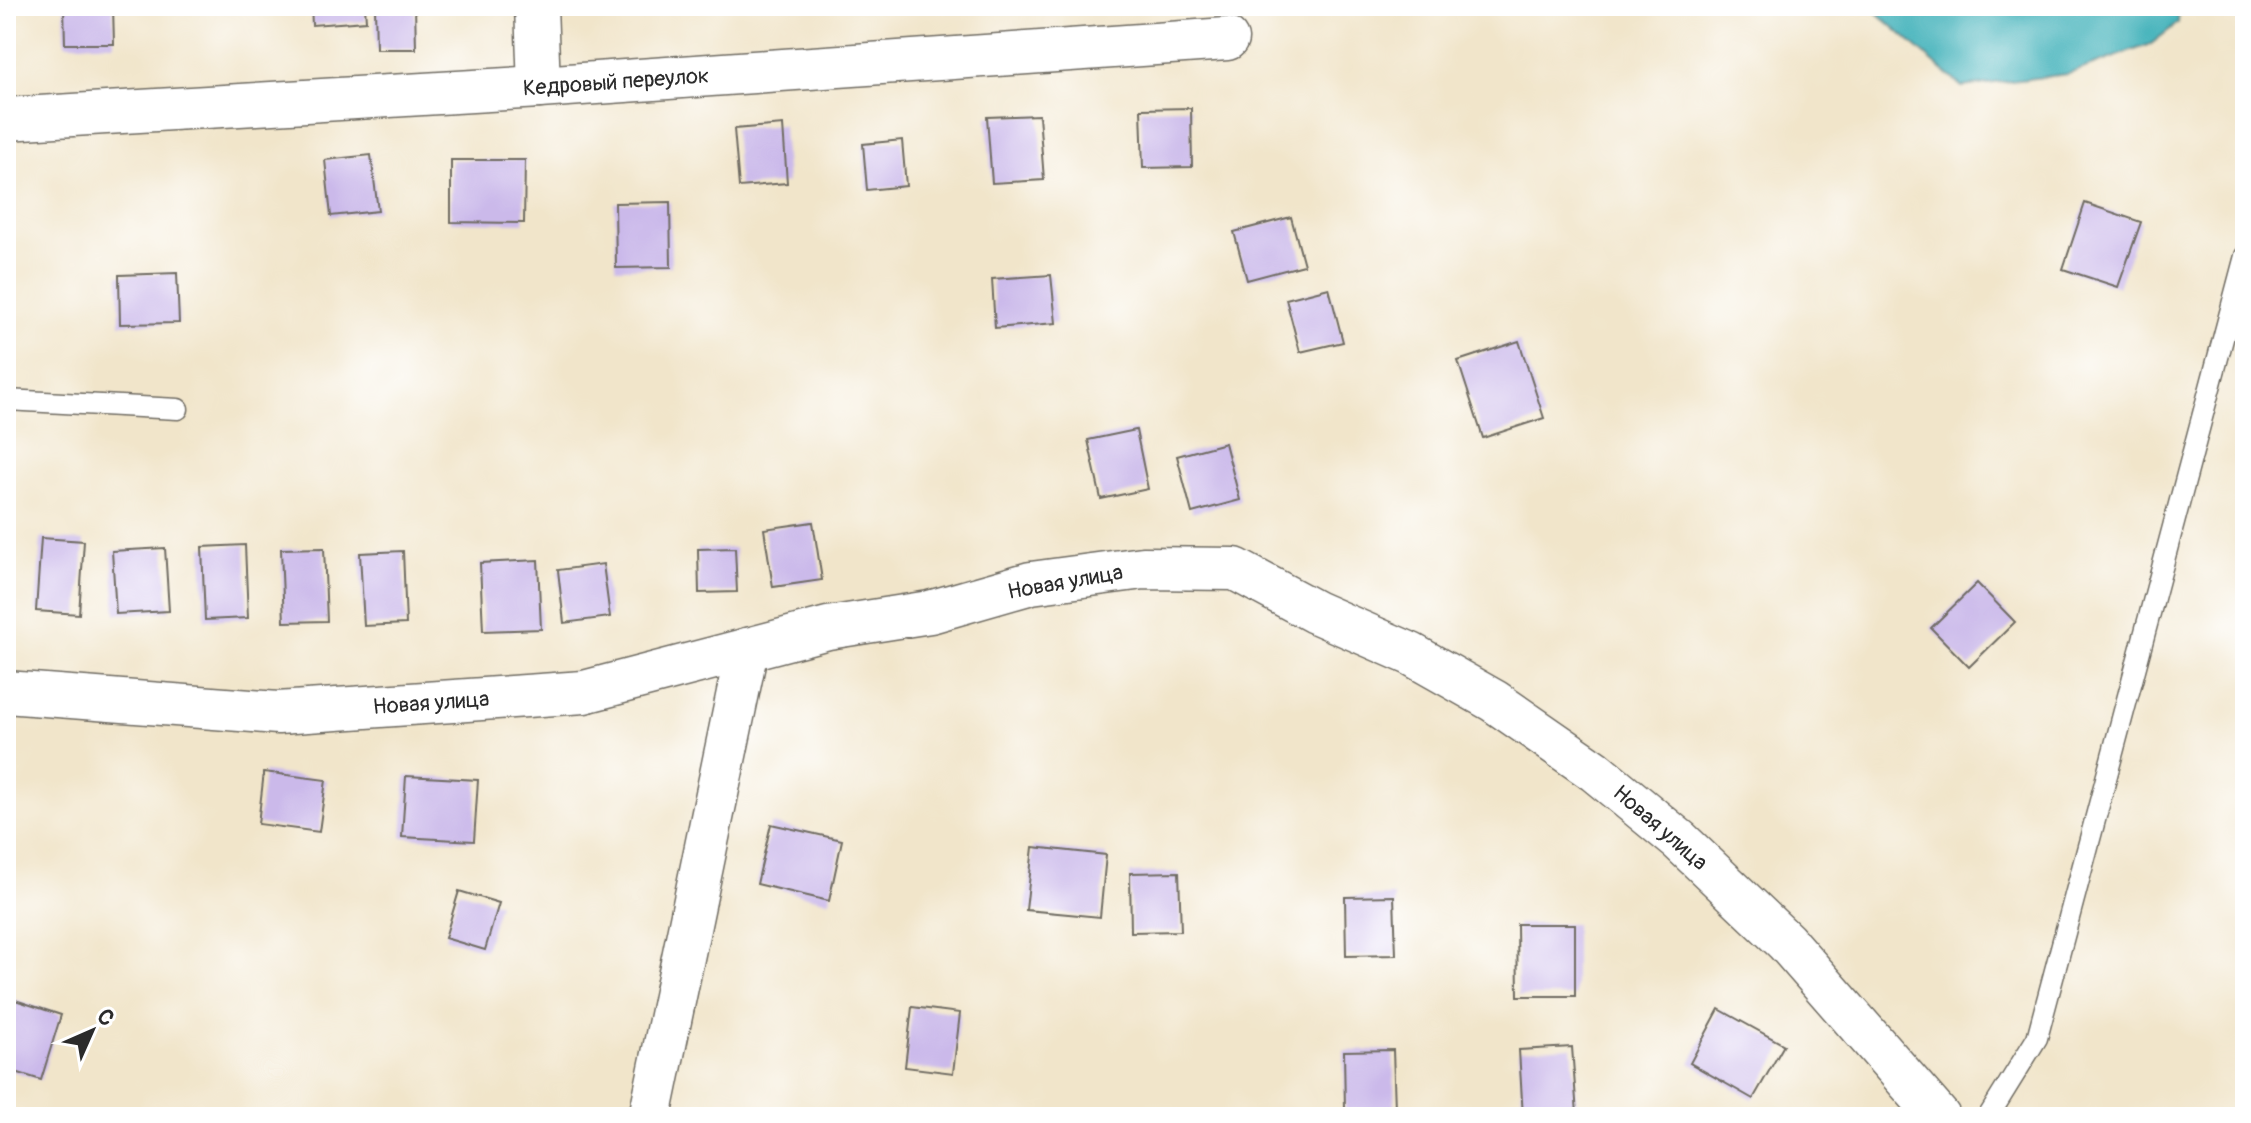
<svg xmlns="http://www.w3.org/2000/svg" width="2251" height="1123" font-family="Pangolin,sans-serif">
  <rect width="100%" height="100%" fill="#fff"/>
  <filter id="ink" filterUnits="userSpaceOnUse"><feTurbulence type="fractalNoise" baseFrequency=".0125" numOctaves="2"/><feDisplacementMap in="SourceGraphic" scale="16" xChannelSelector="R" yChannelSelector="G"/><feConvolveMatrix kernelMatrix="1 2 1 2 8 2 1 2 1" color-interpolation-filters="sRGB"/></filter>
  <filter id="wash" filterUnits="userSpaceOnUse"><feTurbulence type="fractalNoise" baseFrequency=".006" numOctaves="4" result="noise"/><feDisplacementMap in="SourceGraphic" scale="32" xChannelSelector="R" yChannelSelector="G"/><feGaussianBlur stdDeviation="1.8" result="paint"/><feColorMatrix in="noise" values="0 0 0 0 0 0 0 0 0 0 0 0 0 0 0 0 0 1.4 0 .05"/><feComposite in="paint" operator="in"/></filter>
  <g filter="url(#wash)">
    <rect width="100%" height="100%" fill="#f1e5ca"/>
    <path fill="#41b1b9" stroke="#366e72" stroke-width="2" d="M1869,6H2179L2178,23L2151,44L2068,74L1962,87Z"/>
    <g id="blocks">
      <g fill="#cbb9ea">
        <path d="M64,6H113L114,44H65Z"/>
        <path d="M311,6H365L366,21L312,25Z"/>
        <path d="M375,6H415L416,49H376Z"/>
        <path d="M1191,108L1192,167L1143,168L1141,109Z"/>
        <path d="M1039,115L1044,180L992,183L987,117Z"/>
        <path d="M783,125L787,183L739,187L734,129Z"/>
        <path d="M902,140L906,186L867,190L863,144Z"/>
        <path d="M371,155L378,211L331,216L325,160Z"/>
        <path d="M451,160H525L524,223L451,222Z"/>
        <path d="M670,202L671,267L616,268L615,203Z"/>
        <path d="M2085,203L2141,222L2118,287L2063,269Z"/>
        <path d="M1291,217L1304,265L1247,280L1234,232Z"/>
        <path d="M177,273L179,323L120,324L119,275Z"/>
        <path d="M1051,275L1056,323L995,328L992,279Z"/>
        <path d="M1329,288L1343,342L1300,352L1286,299Z"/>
        <path d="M1519,341L1544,418L1483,438L1458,361Z"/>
        <path d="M1136,430L1148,489L1101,499L1088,440Z"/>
        <path d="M1225,443L1240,500L1192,513L1177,456Z"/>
        <path d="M813,522L822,580L773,587L764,529Z"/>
        <path d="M41,538L84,541L79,614L36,611Z"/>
        <path d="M245,545L248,618L205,620L202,547Z"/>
        <path d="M165,548L169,611L116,614L112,551Z"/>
        <path d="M324,548L327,621L284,622L281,549Z"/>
        <path d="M735,548L737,592L699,593L698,549Z"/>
        <path d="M403,551L406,624L364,626L360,553Z"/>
        <path d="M538,560L541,629L483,631L480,563Z"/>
        <path d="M603,564L610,617L564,623L558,570Z"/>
        <path d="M1977,583L2015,622L1969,667L1931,628Z"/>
        <path d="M264,772L326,780L319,832L258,824Z"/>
        <path d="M406,776L478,780L474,841L402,837Z"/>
        <path d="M771,824L842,840L829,901L757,884Z"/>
        <path d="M1033,847L1106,855L1100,917L1026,910Z"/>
        <path d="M1179,872L1181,931L1131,932L1130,873Z"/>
        <path d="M459,891L499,903L485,950L445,938Z"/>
        <path d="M1394,896L1396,955L1346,956L1345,897Z"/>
        <path d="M1517,924H1575V996H1518Z"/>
        <path d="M6,997L61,1015L41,1080L6,1069Z"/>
        <path d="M912,1007L960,1013L953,1073L905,1067Z"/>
        <path d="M1719,1009L1784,1045L1753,1099L1690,1063Z"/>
        <path d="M1572,1047L1577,1114L1523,1117L1519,1050Z"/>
        <path d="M1393,1050L1395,1109L1345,1110L1344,1051Z"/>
      </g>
    </g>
  </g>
  <g filter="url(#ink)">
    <use href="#blocks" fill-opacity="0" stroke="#706c63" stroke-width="2"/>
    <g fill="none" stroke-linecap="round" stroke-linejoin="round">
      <defs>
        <g id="service">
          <path d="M6,400L178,409"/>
          <path d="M1988,1117L2037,1038L2245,256"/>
        </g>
        <g id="minor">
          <path d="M536,6L539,87"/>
          <path d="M6,119L539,87L1227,39"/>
          <path d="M6,692L278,713L584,692L828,628L930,612L1031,583L1143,568L1235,569L1315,612L1411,654L1494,701L1595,771L1680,841L1786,942L1939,1117"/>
          <path d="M650,1117L747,649"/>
        </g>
      </defs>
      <use href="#service" stroke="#706c63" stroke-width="23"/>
      <use href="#minor" stroke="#706c63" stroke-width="45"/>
      <use href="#service" stroke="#fff" stroke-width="20"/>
      <use href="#minor" stroke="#fff" stroke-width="42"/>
    </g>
  </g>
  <g text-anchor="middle" stroke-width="7" stroke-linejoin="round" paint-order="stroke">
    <g font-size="22" fill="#2b2b2b" stroke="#fff">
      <text transform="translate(616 81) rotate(-4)" y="8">Кедровый переулок</text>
      <text transform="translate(1065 581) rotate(-10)" y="8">Новая улица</text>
      <text transform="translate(431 702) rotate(-4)" y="8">Новая улица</text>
      <text transform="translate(1661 827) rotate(41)" y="8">Новая улица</text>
    </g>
  </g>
  <rect width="2251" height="1123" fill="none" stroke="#fff" stroke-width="32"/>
  <g transform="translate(92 1031) rotate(45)" stroke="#ffffff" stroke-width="6" paint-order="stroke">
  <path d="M0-6L14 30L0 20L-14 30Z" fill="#2b2b2b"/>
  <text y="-12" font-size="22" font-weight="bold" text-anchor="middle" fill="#2b2b2b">С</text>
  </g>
</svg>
